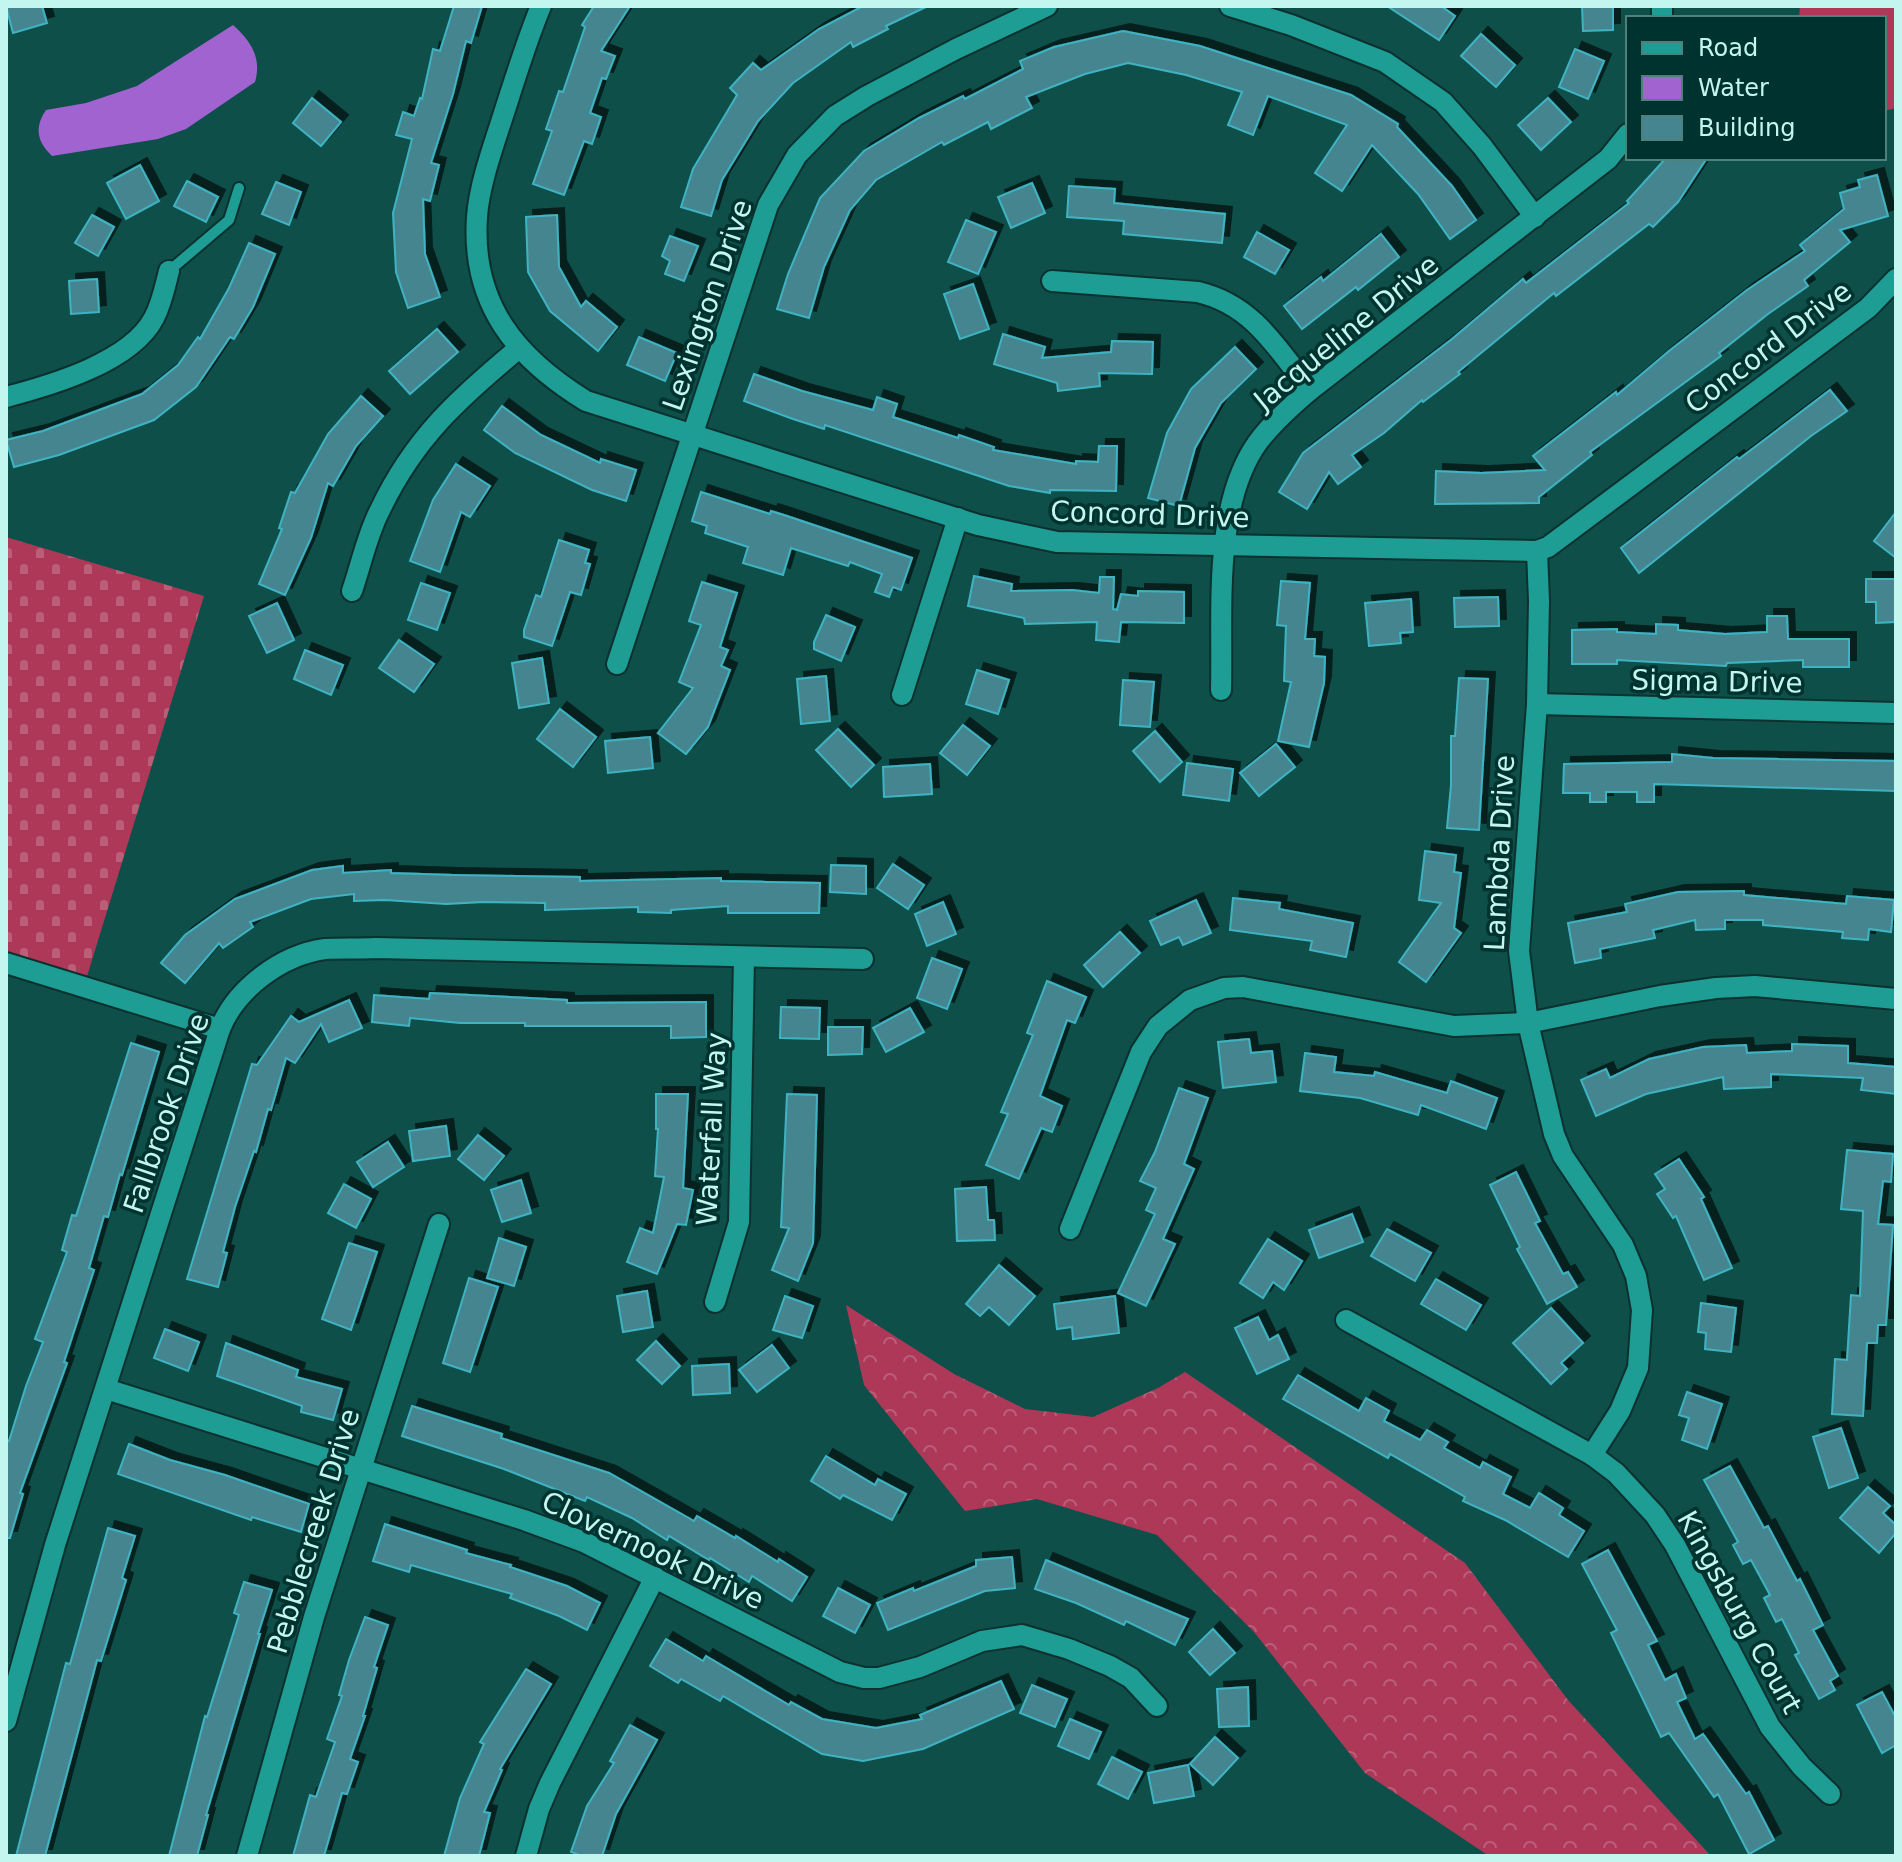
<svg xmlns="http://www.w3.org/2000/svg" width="1902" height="1862" font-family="'DejaVu Sans',sans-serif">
  <defs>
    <pattern id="forest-crowns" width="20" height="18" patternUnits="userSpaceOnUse" patternTransform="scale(2)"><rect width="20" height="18" fill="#ae3858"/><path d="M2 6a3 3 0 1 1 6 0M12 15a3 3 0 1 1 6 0" fill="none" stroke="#bb5f78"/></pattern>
    <pattern id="cemetery-stones" width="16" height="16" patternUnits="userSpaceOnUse" patternTransform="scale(2)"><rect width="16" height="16" fill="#ae3858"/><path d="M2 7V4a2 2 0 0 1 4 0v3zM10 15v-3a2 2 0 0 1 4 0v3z" fill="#bb5f78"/></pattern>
    <filter id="shadow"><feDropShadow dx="7" dy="-7" stdDeviation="0" flood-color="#0009"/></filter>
  </defs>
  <rect width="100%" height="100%" fill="#0e4f4a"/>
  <path fill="url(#forest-crowns)" d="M846,1305L954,1374L1025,1409L1093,1417L1158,1388L1185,1372L1465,1563L1568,1700L1711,1856H1489L1365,1773L1254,1632L1157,1535L1037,1499L965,1511L864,1385Z"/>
  <path fill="url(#cemetery-stones)" d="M6,537L204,596L84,986L6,963Z"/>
  <path fill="#ae3858" d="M1800,6H1896V108L1884,111V18H1799Z"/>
  <path fill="#a063d0" d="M233,25C251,41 262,58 255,82L186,129L158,139L52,156C37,142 34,127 46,110L86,103L137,86Z"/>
  <g fill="#45858f" stroke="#3fb3c3" stroke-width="2" filter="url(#shadow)">
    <path d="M6,6H42L47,23L13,33Z"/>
    <path d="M454,6H482L471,43L466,41L453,94L431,163L439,165L430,201L423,199L425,254L440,297L408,308L396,272L393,213L412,139L396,135L403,112L414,116L420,98L422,99L433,49L440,51Z"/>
    <path d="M594,6H630L601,51L615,56L606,79L602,78L590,113L601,117L592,144L584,141L564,195L533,184L552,131L546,129L559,91L563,92L585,27L582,25Z"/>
    <path d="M863,6H928L886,26L888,29L853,47L851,42L793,83L758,121L722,180L711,216L681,207L693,169L737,95L730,88L753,63L761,70L819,29Z"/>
    <path d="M1387,6H1441L1455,16L1439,40Z"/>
    <path d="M1582,6H1613V30L1583,31Z"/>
    <path d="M1123,31L1200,46L1351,95L1398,124L1397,127L1452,186L1476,220L1450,239L1418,194L1372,145L1342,191L1315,173L1347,125L1268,96L1253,135L1228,125L1242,92L1186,75L1128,63L1085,74L1026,97L1032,108L991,129L988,122L944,145L942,142L876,180L850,210L824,267L809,318L777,309L788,274L820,198L864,151L919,118L963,96L965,99L1023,69L1020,61L1054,47Z"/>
    <path d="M1481,34L1515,65L1496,87L1461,56Z"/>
    <path d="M1575,49L1604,61L1588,99L1559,87Z"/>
    <path d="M312,98L341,122L321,146L293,123Z"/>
    <path d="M1548,98L1571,122L1541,150L1518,125Z"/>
    <path d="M1666,158H1707L1678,202L1653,227L1649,224L1556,296L1554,293L1458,372L1460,374L1423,402L1422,400L1384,433L1352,455L1361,467L1338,484L1329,472L1307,509L1279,492L1303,453L1452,339L1523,279L1526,283L1629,203L1627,201Z"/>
    <path d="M140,165L159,201L126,219L107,183Z"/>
    <path d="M1877,175L1888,216L1840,230L1850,242L1804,280L1808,286L1768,314L1719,353L1721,356L1590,452L1592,455L1539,497V503L1435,504L1436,471L1481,473L1545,470L1533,456L1616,392L1617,395L1669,351L1747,290L1805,251L1800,245L1844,209L1840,193L1860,187L1858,180Z"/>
    <path d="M187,181L218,197L206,222L174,206Z"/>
    <path d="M276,182L301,192L289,225L262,214Z"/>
    <path d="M1032,183L1045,213L1011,228L998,197Z"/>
    <path d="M1069,186L1115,189L1114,203L1225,214L1222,243L1123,234L1124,221L1067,217Z"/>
    <path d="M92,215L114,227L98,256L75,243Z"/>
    <path d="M557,215L559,267L581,307L586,301L617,327L598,351L550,311L528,272L526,217Z"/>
    <path d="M966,220L996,232L978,274L948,262Z"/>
    <path d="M1257,232L1289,250L1275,274L1244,257Z"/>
    <path d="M1381,234L1399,257L1358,290L1356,287L1302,329L1284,306L1321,277L1323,281Z"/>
    <path d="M670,236L698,246L684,281L665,274L670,261L662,256Z"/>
    <path d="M249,243L275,254L253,307L234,339L230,337L196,387L154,420L59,455L14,467L6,440L43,431L142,394L178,365L198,337L200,339L229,288Z"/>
    <path d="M97,279L99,312L71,314L69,281Z"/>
    <path d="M973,284L989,329L960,339L944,294Z"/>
    <path d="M437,329L458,352L410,394L389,371Z"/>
    <path d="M1003,334L1045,347L1042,358L1111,352L1112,341L1153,342L1152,374L1099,373L1100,386L1058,391L1057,383L994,364Z"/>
    <path d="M639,337L677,353L665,381L627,365Z"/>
    <path d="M1235,347L1256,369L1221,403L1195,448L1179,506L1148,498L1167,433L1191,389Z"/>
    <path d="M754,374L802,391L873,410L877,397L897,404L893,417L958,438L959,435L994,447L993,450L1076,464V461L1098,462L1099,446H1117L1116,491L1050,490V493L1009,486L825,425L824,429L793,419L744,401Z"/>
    <path d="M1830,390L1847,411L1811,436L1639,573L1621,548L1737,457L1739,459Z"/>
    <path d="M361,396L383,416L356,446L333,486L328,483L311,538L285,595L259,584L282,529L279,528L291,492L295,493L328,434Z"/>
    <path d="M502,406L541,435L600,463L601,459L636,470L626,501L592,490L515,453L484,430Z"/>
    <path d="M456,464L490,486L470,517L461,512L440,572L410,561L433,500Z"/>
    <path d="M701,492L770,514L771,511L784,515L912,558L901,590L893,587L889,597L875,592L882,574L850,562L848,566L791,548L783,575L743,563L748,547L705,533L707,526L692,521Z"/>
    <path d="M1896,512V558L1874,541Z"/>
    <path d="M559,540L589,550L585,563L590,564L581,595L570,592L552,646L524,637V630L536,595L541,597Z"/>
    <path d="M974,576L1012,584L1011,591L1072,590L1099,593L1100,577H1114L1113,609L1117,610L1121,594L1138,596V591L1184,592V623L1121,622L1119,642L1096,640L1097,622L1025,624L1024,618L968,606Z"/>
    <path d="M1866,579H1896V622L1876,623V602H1866Z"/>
    <path d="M1281,581L1310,583L1305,639H1315L1314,656L1325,657L1324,683L1309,747L1278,741L1291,682L1284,681L1286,626L1277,625Z"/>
    <path d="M702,582L737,593L720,647L728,650L721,666L730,670L708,727L686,754L658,733L693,688L679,682L701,625L689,621Z"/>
    <path d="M421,583L450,593L437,630L408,620Z"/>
    <path d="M1498,597L1499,626L1455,627L1454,598Z"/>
    <path d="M1411,599L1413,632L1400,633L1401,643L1369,646L1365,603Z"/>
    <path d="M277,603L294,640L267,653L249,616Z"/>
    <path d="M826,615L855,627L841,661L814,649V642Z"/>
    <path d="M1767,616H1787L1788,639H1849V667H1803V660L1727,663L1726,666L1617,660V664H1572V630L1617,629V632L1656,634V624L1678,625V630L1725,634L1767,632Z"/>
    <path d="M399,640L434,664L414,692L379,668Z"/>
    <path d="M305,650L343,665L331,695L294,679Z"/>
    <path d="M542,658L549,703L519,708L512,663Z"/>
    <path d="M977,670L1009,680L998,714L966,704Z"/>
    <path d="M826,676L830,721L801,724L797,679Z"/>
    <path d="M1459,678L1488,679L1479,830L1447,828L1451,785V736H1455Z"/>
    <path d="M1123,680L1154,682L1150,727L1120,725Z"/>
    <path d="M560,709L596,737L573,767L537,739Z"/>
    <path d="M963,725L990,746L967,775L940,753Z"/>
    <path d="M838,729L874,765L851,787L816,750Z"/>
    <path d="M1155,731L1182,762L1160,782L1133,751Z"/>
    <path d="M650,737L653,768L608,773L605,741Z"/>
    <path d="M1276,744L1295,767L1259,796L1240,773Z"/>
    <path d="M1672,754L1713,758L1896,761V791L1654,784V802H1637V792H1606V802H1590V793H1563L1564,764L1672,762Z"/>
    <path d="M1187,763L1233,769L1229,801L1183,795Z"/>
    <path d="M930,764L932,794L884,797L883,767Z"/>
    <path d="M1425,851L1456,855L1454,872L1461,873L1454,928L1461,933L1426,982L1399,962L1441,903L1419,900Z"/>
    <path d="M893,864L924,885L908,909L877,888Z"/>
    <path d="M831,865L866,866V894L830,892Z"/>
    <path d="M343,866V873L391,870V873L453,875L580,877V881L721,878V881L820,883L819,913H728V906L671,910V913L638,912V907L545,910V903L484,902L446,904L385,900L354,901V894L311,899L250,922L253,927L223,948L219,943L185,983L161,963L185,935L235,899L312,870Z"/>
    <path d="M1744,891V895L1846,904L1847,896L1894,900L1891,932L1869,929L1868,940L1842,938L1843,932L1763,925V920H1725V929L1696,930L1695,920L1653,930L1655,938L1600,949L1601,958L1575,963L1568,923L1627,912L1625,904L1678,892Z"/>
    <path d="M1233,898L1280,903L1279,909L1353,923L1346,957L1310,950L1312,941L1230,930Z"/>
    <path d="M1196,900L1211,933L1183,945L1179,937L1161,945L1150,921Z"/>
    <path d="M943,902L956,934L927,946L915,914Z"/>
    <path d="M1120,932L1140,953L1103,987L1084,965Z"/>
    <path d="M932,958L962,969L947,1009L917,998Z"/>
    <path d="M1047,981L1086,997L1075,1023L1067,1020L1040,1096L1062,1106L1052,1132L1041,1128L1019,1179L986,1165L1008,1114L1001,1112L1033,1035L1027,1033Z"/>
    <path d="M430,993L567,1000V1003L706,1002V1037L671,1038V1026H525V1023H460L410,1018L409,1026L372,1022L374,995L429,999Z"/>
    <path d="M349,1000L362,1028L329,1042L321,1024L295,1063L286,1058L271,1110L268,1109L256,1152L254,1151L235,1207L223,1252L227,1253L218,1287L187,1279L252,1064L257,1065L291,1016L299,1022Z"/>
    <path d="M781,1007L820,1008L819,1039L780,1038Z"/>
    <path d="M910,1008L924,1032L886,1052L873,1028Z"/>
    <path d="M828,1027H863L862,1054L828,1055Z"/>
    <path d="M1249,1039L1251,1053L1272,1051L1276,1082L1223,1088L1218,1042Z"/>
    <path d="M131,1043L159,1052L122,1175L120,1174L108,1217L104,1216L89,1268L94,1270L64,1362L67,1363L20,1493L23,1494L10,1538H6V1440L9,1441L26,1386L43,1342L35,1339L67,1252L62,1250L72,1215L76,1216Z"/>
    <path d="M1792,1044L1848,1046V1063L1896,1067V1094L1861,1090L1863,1078L1771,1074V1087L1724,1089L1723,1077L1646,1094L1596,1116L1581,1080L1606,1069L1610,1078L1649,1059L1703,1047L1746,1045L1747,1053L1792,1051Z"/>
    <path d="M1305,1053L1336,1057L1334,1072L1374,1076L1375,1072L1447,1093L1451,1081L1497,1098L1486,1129L1421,1105L1418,1115L1360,1098L1300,1091Z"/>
    <path d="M1179,1088L1208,1098L1184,1164L1194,1169L1163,1239L1175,1244L1146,1306L1118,1293L1155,1214L1146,1210L1156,1188L1140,1181L1155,1152Z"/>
    <path d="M656,1094H688L683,1188L693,1190L686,1225L677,1224L657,1274L627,1262L640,1228L653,1233L664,1177L655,1176L658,1129H656Z"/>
    <path d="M787,1094L817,1095L813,1243L798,1281L772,1270L789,1228L781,1227Z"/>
    <path d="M446,1126L450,1156L413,1161L409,1131Z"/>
    <path d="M478,1135L504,1156L484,1180L458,1159Z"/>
    <path d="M388,1142L404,1167L373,1187L357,1162Z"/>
    <path d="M1847,1150L1893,1154L1891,1182L1883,1181L1878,1224L1893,1225L1886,1325H1878L1877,1343H1867L1863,1416L1832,1414L1835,1359L1847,1360L1851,1295L1860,1296L1863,1211L1841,1209Z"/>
    <path d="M1679,1159L1704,1197L1701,1199L1732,1268L1704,1280L1676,1216L1673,1218L1657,1194L1665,1189L1655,1174Z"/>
    <path d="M1516,1172L1540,1221L1535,1223L1563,1274L1568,1272L1577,1287L1547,1304L1517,1249L1520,1247L1490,1185Z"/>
    <path d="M521,1180L531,1213L502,1222L491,1190Z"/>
    <path d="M344,1184L371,1199L356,1228L328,1213Z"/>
    <path d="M986,1187L988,1220H994L995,1240L957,1241L955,1189Z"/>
    <path d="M1352,1214L1363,1242L1319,1258L1309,1230Z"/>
    <path d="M1387,1229L1431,1253L1415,1281L1371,1256Z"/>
    <path d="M499,1238L526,1247L514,1286L487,1278Z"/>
    <path d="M1268,1239L1302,1261L1284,1290L1273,1282L1263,1298L1240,1283Z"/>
    <path d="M349,1243L377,1252L351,1330L322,1319Z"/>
    <path d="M999,1265L1035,1296L1009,1325L989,1307L980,1316L966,1304Z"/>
    <path d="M469,1278L498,1287L470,1372L443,1363Z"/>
    <path d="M1436,1279L1481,1305L1466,1330L1421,1304Z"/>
    <path d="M647,1291L653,1327L623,1332L617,1296Z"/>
    <path d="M785,1296L813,1306L802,1338L773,1330Z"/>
    <path d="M1115,1296L1119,1333L1073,1339L1072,1327L1057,1329L1054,1304Z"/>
    <path d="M1701,1303L1736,1308L1731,1352L1705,1349L1706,1333L1698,1332Z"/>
    <path d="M1551,1308L1583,1343L1561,1363L1567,1369L1551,1384L1513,1343Z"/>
    <path d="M1258,1317L1269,1340L1278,1335L1289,1359L1257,1374L1235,1328Z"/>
    <path d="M165,1329L199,1342L188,1371L154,1358Z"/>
    <path d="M656,1341L680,1366L662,1384L637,1360Z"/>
    <path d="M226,1343L298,1370L296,1377L342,1389L333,1420L301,1412L302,1406L217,1376Z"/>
    <path d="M772,1345L789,1368L757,1392L739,1370Z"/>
    <path d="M729,1364L730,1393L693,1395L692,1366Z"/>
    <path d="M1298,1375L1359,1411L1366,1398L1389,1411L1384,1421L1420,1440L1427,1430L1448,1442L1444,1448L1480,1468L1483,1462L1511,1477L1503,1494L1530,1508L1539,1493L1563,1508L1559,1515L1584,1531L1568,1557L1505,1520L1463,1501L1465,1497L1390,1454L1388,1458L1283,1399Z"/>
    <path d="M1687,1392L1722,1404L1707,1449L1682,1440L1689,1418L1679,1415Z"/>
    <path d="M412,1406L502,1434L501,1438L609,1473L694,1521L697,1516L735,1538L736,1536L778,1562L779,1559L807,1577L792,1601L752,1576L749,1582L710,1558L709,1560L669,1536L667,1540L632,1518L587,1497L585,1501L504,1469L402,1436Z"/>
    <path d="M1841,1428L1858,1478L1829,1488L1813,1437Z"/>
    <path d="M129,1444L170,1460L225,1475L309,1504L301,1532L252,1517L251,1520L118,1474Z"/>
    <path d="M826,1456L875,1485L878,1479L906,1494L892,1520L843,1495L840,1499L811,1481Z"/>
    <path d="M1730,1466L1764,1528L1768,1526L1797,1581L1800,1579L1823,1625L1813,1630L1838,1676L1830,1681L1835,1690L1819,1699L1795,1655L1799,1653L1782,1619L1776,1622L1764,1598L1770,1595L1751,1560L1743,1564L1733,1545L1738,1542L1704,1480Z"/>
    <path d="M1868,1487L1890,1506L1883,1513L1896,1525V1533L1879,1553L1840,1518Z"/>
    <path d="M385,1524L467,1550L466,1553L511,1565L510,1567L567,1586L600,1603L587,1630L559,1616L510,1598L512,1594L411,1565L409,1572L373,1561Z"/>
    <path d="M108,1528L135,1536L122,1578L126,1580L101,1661L97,1660L45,1856H16L66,1663L70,1664Z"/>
    <path d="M1608,1550L1657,1641L1648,1645L1665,1680L1676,1674L1686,1698L1677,1702L1695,1739L1703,1734L1746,1794L1749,1792L1774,1840L1749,1854L1718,1794L1714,1797L1669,1733L1661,1737L1611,1633L1617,1630L1582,1564Z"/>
    <path d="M1012,1557L1015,1588L985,1591L888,1630L877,1603L913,1588L914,1591L976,1566V1560Z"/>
    <path d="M1046,1560L1188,1619L1175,1645L1126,1621L1124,1625L1076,1603L1035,1589Z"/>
    <path d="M244,1582L272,1590L258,1634H260L206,1815H208L197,1856H169L205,1716L207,1717L239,1615L234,1613Z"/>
    <path d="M838,1588L870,1605L855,1633L823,1616Z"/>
    <path d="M365,1617L388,1625L374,1667L377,1668L363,1716H365L350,1759L358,1762L347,1794L342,1793L324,1856H293L310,1795L316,1797L335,1742L327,1739L342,1696L339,1695L349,1660Z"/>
    <path d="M1213,1629L1235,1653L1210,1675L1189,1652Z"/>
    <path d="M666,1639L703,1661L706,1656L789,1705L791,1702L822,1719L876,1728L922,1719L920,1715L1001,1681L1014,1709L923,1749L863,1761L822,1754L723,1696L720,1701L681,1679L678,1683L650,1666Z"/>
    <path d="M526,1669L551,1684L500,1769L502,1770L484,1812L490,1813L479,1856H444L460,1798L484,1744L480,1742Z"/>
    <path d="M1032,1685L1067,1699L1055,1727L1020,1713Z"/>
    <path d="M1248,1687L1249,1726L1219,1727L1217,1689Z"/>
    <path d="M1882,1692L1896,1718V1745L1882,1753L1857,1705Z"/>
    <path d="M1070,1719L1101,1732L1089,1759L1058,1746Z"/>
    <path d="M630,1725L657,1740L616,1814L602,1856H582L571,1852L587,1806L614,1763L610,1761Z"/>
    <path d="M1215,1737L1238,1758L1213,1785L1190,1764Z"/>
    <path d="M1112,1757L1142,1772L1128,1799L1098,1784Z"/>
    <path d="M1188,1765L1194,1796L1154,1803L1148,1773Z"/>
  </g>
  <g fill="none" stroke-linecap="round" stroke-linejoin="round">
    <defs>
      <path id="lane" d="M169,271L229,220L239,188"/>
      <g id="street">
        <path d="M541,6C526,42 515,79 503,116C493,147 479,186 477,217C471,304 516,358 586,401L978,525L1057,542L1537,551L1548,547L1868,308L1896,279"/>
        <path d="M1230,6L1291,25L1385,62L1443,102L1482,146L1535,217"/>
        <path d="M1662,6V18"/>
        <path d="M1052,281L1198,292C1253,305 1277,348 1310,390"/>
        <path d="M6,397C52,385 131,362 154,318C162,303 165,286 169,271"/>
        <path d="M1537,551L1539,601L1537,704L1519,951L1528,1023L1554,1134L1563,1156L1623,1245L1636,1276L1642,1310L1638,1368L1620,1411L1592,1455"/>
        <path d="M352,591C361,565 367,535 380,510C414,438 459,398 519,348"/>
        <path d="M617,664L768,205L797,155L835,116L867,96L956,49L1047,6"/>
        <path d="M1221,690C1223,614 1212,506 1258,442C1273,422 1291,406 1310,390L1608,159L1628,134"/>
        <path d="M902,695L958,518"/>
        <path d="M1537,704L1896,713"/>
        <path d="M6,963L220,1029"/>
        <path d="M1070,1229L1141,1052L1158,1026L1190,1000L1224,988L1243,987L1454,1026L1528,1023L1660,996L1716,988L1755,986L1896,999"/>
        <path d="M715,1302L739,1222L744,957"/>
        <path d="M1346,1320L1592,1455L1616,1473L1655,1515L1675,1545L1770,1727L1802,1767L1830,1794"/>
        <path d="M106,1389L524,1520L584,1542L840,1672L864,1678H879L920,1667L982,1641L1022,1635L1069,1649L1110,1666L1131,1678L1157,1706"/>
        <path d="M6,1721L55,1545L220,1029C236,989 281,955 325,949C341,948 358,949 375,948L863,959"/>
        <path d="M247,1856L314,1617L439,1224"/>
        <path d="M526,1856L539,1809L550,1783L655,1577"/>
      </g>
    </defs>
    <use href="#lane" stroke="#0c312e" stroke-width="14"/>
    <use href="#street" stroke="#0c312e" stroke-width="24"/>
    <use href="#lane" stroke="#1e9d95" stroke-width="10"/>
    <use href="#street" stroke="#1e9d95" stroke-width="20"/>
  </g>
  <g text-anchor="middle" stroke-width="7" stroke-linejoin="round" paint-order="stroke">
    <g font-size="28" fill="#c4f6f0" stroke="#00332f">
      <text transform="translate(707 305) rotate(-71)" y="10">Lexington Drive</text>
      <text transform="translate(1346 332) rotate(-39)" y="10">Jacqueline Drive</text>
      <text transform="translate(1768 347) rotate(-37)" y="10">Concord Drive</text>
      <text transform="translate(1150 514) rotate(2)" y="10">Concord Drive</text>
      <text transform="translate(1717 681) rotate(1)" y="10">Sigma Drive</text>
      <text transform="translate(1499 853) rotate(-87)" y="10">Lambda Drive</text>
      <text transform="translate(166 1113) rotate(-71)" y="10">Fallbrook Drive</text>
      <text transform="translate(711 1129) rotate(-87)" y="10">Waterfall Way</text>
      <text transform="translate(313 1531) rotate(-73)" y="10">Pebblecreek Drive</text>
      <text transform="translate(653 1550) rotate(25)" y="10">Clovernook Drive</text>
      <text transform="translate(1740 1612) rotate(61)" y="10">Kingsburg Court</text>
    </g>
  </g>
  <rect width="1902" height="1862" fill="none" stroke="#c4f6f0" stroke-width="16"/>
  <rect x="1626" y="16" width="260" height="144" fill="#00332f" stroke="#4e817c" stroke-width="2"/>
  <rect x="1642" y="42" width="40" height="12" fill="#1e9d95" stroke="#4e817c" stroke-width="2"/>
  <text x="1698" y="56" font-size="24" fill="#c4f6f0">Road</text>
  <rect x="1642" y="76" width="40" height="24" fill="#a063d0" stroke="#4e817c" stroke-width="2"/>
  <text x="1698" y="96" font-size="24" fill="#c4f6f0">Water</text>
  <rect x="1642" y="116" width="40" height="24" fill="#45858f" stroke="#4e817c" stroke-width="2"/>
  <text x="1698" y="136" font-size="24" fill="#c4f6f0">Building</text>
</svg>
